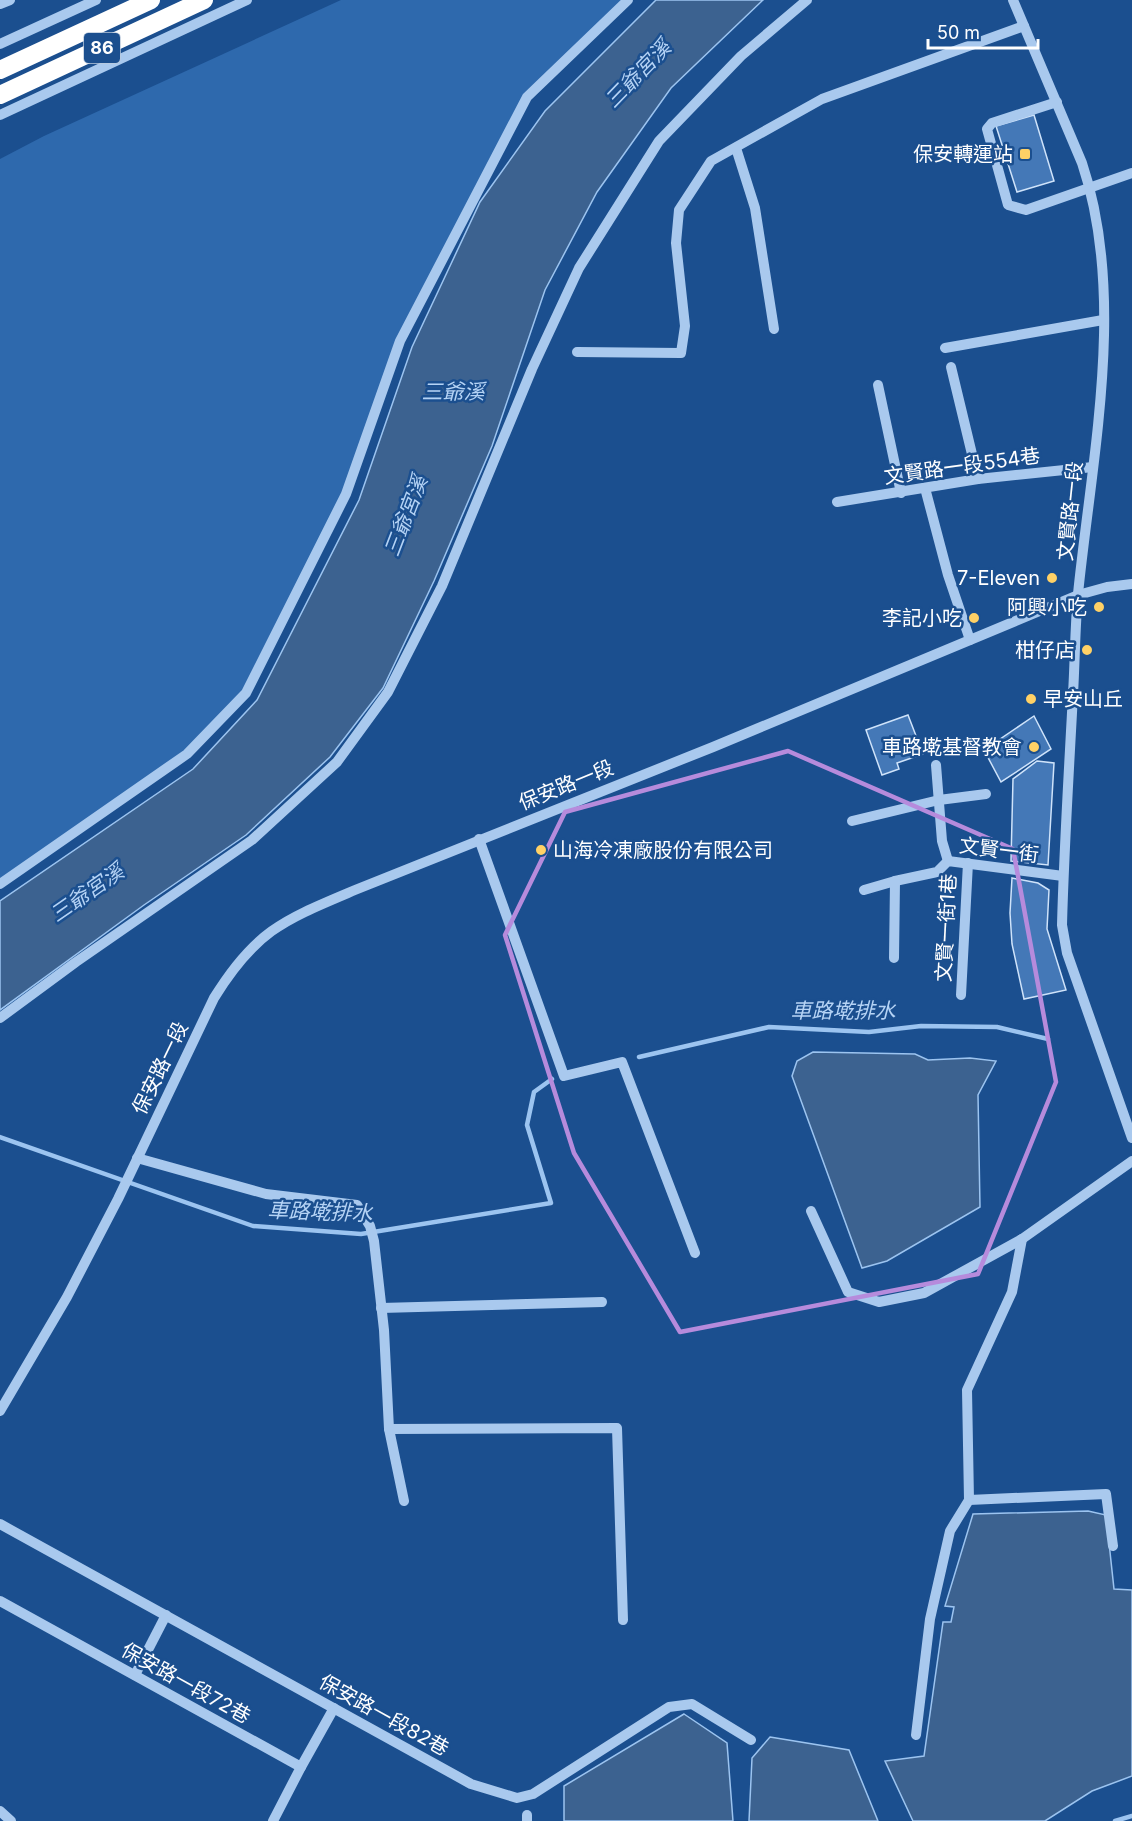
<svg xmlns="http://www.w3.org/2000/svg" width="1132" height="1821" font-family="Inter,'Noto Sans TC',sans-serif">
  <rect width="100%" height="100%" fill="#1b4f8f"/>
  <path fill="#2e69ad" d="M341,0H628L527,97L401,341L346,494L246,693L187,754L0,884V159L44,136Z"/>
  <g fill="#3c6290" stroke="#9cc4f0" stroke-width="1.5">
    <path d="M656,0H763L671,88L597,192L545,290L492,446L434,581L383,688L330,757L246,835L144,905L0,1010V901L193,769L257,700L359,500L412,347L480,202L545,111Z"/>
    <path d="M813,1052L915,1054L928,1060L970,1058L996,1061L978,1095L980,1207L887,1261L862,1268L792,1076L797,1061Z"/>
    <path d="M1088,1511L1106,1515L1114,1589L1132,1590V1776L1092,1791L1045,1821H913L885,1761L924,1756L943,1622H951L954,1607L945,1606L973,1514Z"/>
    <path d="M684,1714L727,1743L733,1821H564V1786Z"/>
    <path d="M770,1737L849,1750L878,1821H749L752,1758Z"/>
  </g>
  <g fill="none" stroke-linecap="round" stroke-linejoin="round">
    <g stroke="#9cc4f0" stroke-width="4.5">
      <path d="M639,1057L769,1027L869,1032L921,1026L997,1027L1048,1039"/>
      <path d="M0,1137L253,1226L361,1234L551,1203L527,1125L534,1092L552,1079"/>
      <path d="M1115,1821L1132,1816"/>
    </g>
  </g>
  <g fill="#4478b7" stroke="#cfe3fa" stroke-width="1.5">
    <path d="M1034,115L1054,181L1017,192L996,126Z"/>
    <path d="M908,715L923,754L897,763L899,769L882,775L866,730Z"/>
    <path d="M1034,716L1051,749L1001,782L984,750Z"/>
    <path d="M1037,761L1054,763L1048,865L1011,861L1013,779Z"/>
    <path d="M1012,878L1038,883L1049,890L1047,929L1066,990L1024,999L1012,944L1010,913Z"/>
  </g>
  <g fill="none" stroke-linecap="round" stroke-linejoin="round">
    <g stroke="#a9c9ee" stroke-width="10">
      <path d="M1013,0L1082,163C1127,297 1092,456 1078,594C1075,627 1075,661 1073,694C1069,771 1064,848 1062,925L1067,953L1132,1138"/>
      <path d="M0,4L10,0"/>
      <path d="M0,44L96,0"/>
      <path d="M1057,102L992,123L987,129L1008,205L1026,210L1132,173"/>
      <path d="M0,115L247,0"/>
      <path d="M736,148L755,208L774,329"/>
      <path d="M945,348L1103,320"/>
      <path d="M577,352L681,353L685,326L676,243L679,210L711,161L822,99L1024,26"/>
      <path d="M951,367L978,479"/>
      <path d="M878,385L901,493"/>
      <path d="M925,488L948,575L970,640"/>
      <path d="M837,502L978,479L1093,467"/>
      <path d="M936,765L942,841L948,861"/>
      <path d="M852,821L939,800L986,794"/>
      <path d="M479,839L564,1076L622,1062L695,1253"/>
      <path d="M0,884L187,754L246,693L346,494L400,341L527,97L628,0"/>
      <path d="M864,890L895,881L937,872L948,861L1063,876"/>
      <path d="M894,958L895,881"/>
      <path d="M961,995L968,863"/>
      <path d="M0,1018L76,962L252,840L337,762L388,692L442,586L532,369L579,268L659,141L741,56L807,0"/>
      <path d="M137,1158L266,1194L357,1205L370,1226L374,1241L384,1330L389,1429L404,1501"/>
      <path d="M811,1211L848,1292L879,1302L924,1293L1022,1239L1132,1161"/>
      <path d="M381,1308L602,1302"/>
      <path d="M0,1411L67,1297L118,1199L214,998C256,930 284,920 355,890L713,747L1078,595L1107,587L1132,584"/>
      <path d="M389,1429L617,1428L623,1620"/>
      <path d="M969,1500L1106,1494L1113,1546"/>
      <path d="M0,1524L471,1784L517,1798L533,1794L669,1707L692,1704L751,1740"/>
      <path d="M0,1601L301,1767L273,1821"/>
      <path d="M135,1675L166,1615"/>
      <path d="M916,1735L930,1619L950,1531L969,1500L967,1390L1012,1292L1022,1239"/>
      <path d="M301,1767L334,1708"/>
      <path d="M0,1811L11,1821"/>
      <path d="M527,1815V1821"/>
    </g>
    <g stroke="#fff" stroke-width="18">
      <path d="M0,70L151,0"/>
      <path d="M0,95L204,0"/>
    </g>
  </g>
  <path fill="none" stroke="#b68bdc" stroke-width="4.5" stroke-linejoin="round" d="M788,751L1013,849L1056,1082L978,1274L680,1332L574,1153L505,935L565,812Z"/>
  <g fill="#ffd166" stroke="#1b4f8f" stroke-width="2">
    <rect x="1019" y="148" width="12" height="12" rx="3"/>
    <circle cx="1052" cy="578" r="6"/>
    <circle cx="1099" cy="607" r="6"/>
    <circle cx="974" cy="618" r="6"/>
    <circle cx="1087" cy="650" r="6"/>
    <circle cx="1031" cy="699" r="6"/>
    <circle cx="1034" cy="747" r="6"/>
    <circle cx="541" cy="850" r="6"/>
  </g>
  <g text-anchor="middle" stroke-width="5" stroke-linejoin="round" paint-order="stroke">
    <rect fill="#1b4f8f" stroke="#bbcadd" stroke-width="1.5" x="84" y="33" width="36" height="30" rx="4.5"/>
    <g font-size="18" font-weight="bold" fill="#fff">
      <text x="102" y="54">86</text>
    </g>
    <g font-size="20" fill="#fff" stroke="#1b4f8f" text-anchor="end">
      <text x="1013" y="161">保安轉運站</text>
      <text x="1040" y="585">7-Eleven</text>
      <text x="1087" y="614">阿興小吃</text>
      <text x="962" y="625">李記小吃</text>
      <text x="1075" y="657">柑仔店</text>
      <text x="1043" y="706" text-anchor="start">早安山丘</text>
      <text x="1022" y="754">車路墘基督教會</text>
      <text x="553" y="857" text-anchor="start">山海冷凍廠股份有限公司</text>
    </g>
    <g font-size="20" fill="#fff" stroke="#1b4f8f">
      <text transform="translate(962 466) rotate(-8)" y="7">文賢路一段554巷</text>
      <text transform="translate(1070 511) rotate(-84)" y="7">文賢路一段</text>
      <text transform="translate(566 785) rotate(-22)" y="7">保安路一段</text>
      <text transform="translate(999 850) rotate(7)" y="7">文賢一街</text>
      <text transform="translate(946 928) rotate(-87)" y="7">文賢一街1巷</text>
      <text transform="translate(160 1068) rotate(-64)" y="7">保安路一段</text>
      <text transform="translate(186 1683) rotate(29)" y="7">保安路一段72巷</text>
      <text transform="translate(384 1715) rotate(29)" y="7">保安路一段82巷</text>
    </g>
    <g font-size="21" font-style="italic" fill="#b5d3f5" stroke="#1b4f8f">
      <text transform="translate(638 74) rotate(-46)" y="7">三爺宮溪</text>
      <text x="453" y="399">三爺溪</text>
      <text transform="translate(406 516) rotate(-69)" y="7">三爺宮溪</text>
      <text transform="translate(87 893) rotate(-35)" y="7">三爺宮溪</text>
      <text x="843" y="1018">車路墘排水</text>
      <text transform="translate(320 1212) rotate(2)" y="7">車路墘排水</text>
    </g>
  </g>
  <path d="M928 39v9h110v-9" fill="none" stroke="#ffffff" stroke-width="3"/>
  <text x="937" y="39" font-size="18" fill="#ffffff" stroke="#1b4f8f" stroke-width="4.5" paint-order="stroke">50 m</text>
</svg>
